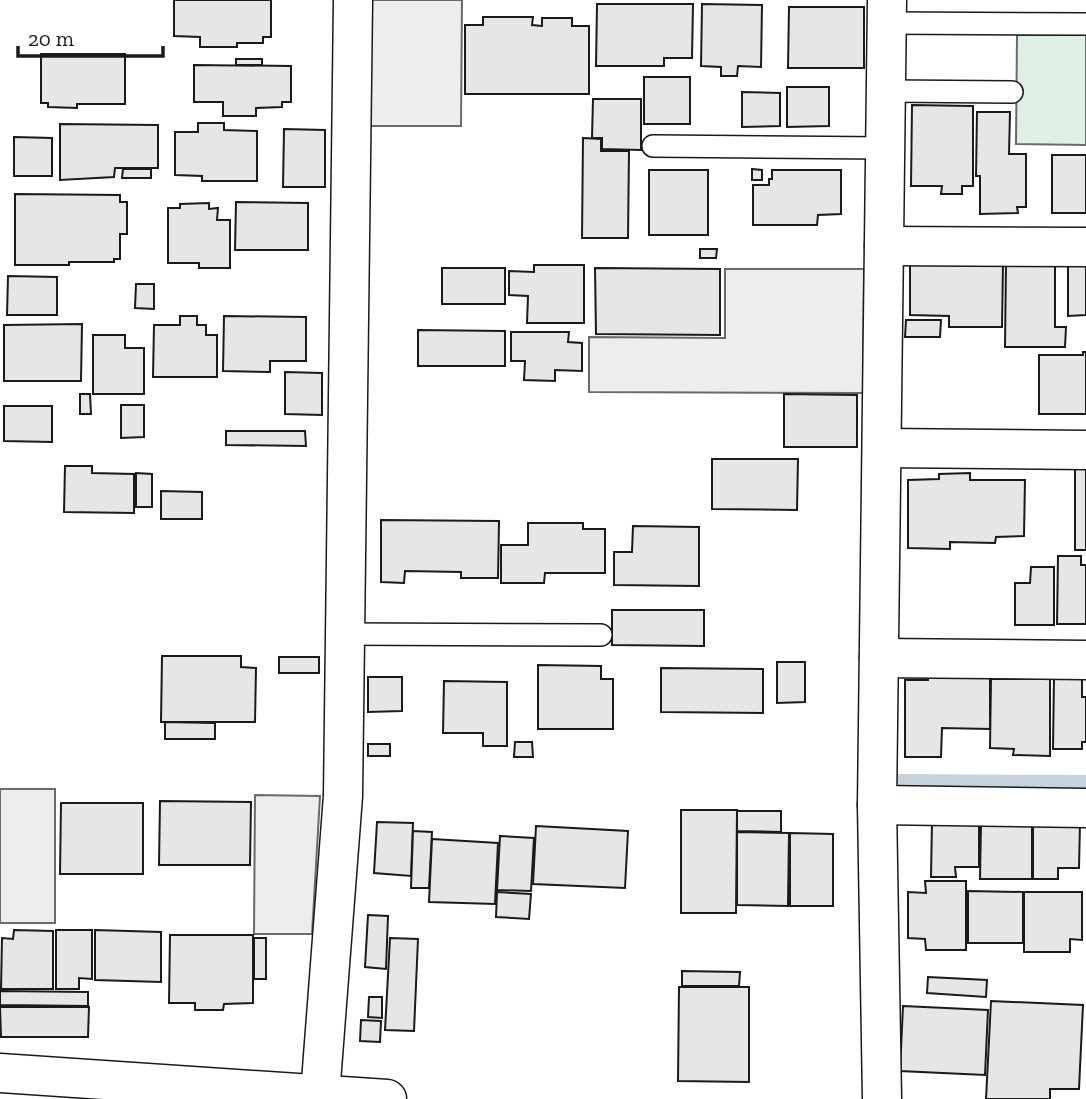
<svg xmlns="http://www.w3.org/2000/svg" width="1086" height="1099" font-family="'Zilla Slab',serif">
  <rect width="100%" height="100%" fill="#fff"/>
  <path fill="#e0efe3" stroke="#6a6a6a" stroke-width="2" d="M1017,35H1086V145L1016,144Z"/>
  <g fill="#ededed" stroke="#6a6a6a" stroke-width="2">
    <path d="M366,0H462L461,126H366Z"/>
    <path d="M725,269H864L863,393L589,392V337L725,338Z"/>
    <rect x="0" y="789" width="55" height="134"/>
    <path d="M255,795L320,796L312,934H254Z"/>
  </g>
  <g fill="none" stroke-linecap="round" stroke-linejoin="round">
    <path stroke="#c6d2dc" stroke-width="14" d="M896,781L1086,782"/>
  </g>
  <g fill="#e6e6e6" stroke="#1a1a1a" stroke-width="2">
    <path d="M174,0H271V37H263V43H237V47H200V37L174,36Z"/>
    <path d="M597,4H693L692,58H664V66H596Z"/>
    <path d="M702,4L762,5L761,67L738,66L737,76H721V67L701,66Z"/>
    <path d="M789,7H864V68H788Z"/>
    <path d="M483,17H533L532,25L542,26V18H572V26H589V94H465V25H483Z"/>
    <path d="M41,54H125V104H77V108L48,107V103H41Z"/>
    <rect x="236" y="59" width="26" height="6"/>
    <path d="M194,65L291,66V102H282V107L256,108V116H223V102H194Z"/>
    <rect x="644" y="77" width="46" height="47"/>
    <path d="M787,87H829V126L787,127Z"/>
    <path d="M742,92L780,93V126L742,127Z"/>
    <path d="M593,99H641V150L602,149V138H592Z"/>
    <path d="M912,105L973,106V186H962V194H941L942,186H911Z"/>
    <path d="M977,112H1010L1009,154H1026V207H1017L1018,213L980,214V176H976Z"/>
    <path d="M198,123H224V130L257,131V181H202V176L175,175V132H198Z"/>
    <path d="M60,124L158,125V168H115L114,177L60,180Z"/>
    <path d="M284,129L325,130V187H283Z"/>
    <path d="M14,137L52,138V176H14Z"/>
    <path d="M583,138L601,139V151H629L628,238H582Z"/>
    <rect x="1052" y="155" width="34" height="58"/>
    <path d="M123,169H151V178H122Z"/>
    <path d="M752,169L762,170V180H752Z"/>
    <rect x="649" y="170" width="59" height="65"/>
    <path d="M772,170H841V214L818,215L817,225H753V185H769V179H772Z"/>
    <path d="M15,194L120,195V202H127V234H120V259H114V262H69V265H15Z"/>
    <path d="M236,202L308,203V250H235Z"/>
    <path d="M209,203V209L218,208L217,220H230V268H199V263H168V208H180V204Z"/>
    <path d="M700,249H717L716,258H700Z"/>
    <path d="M1006,262H1055V327H1066L1065,347H1005Z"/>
    <path d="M910,264L1003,265L1002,327H949V316L910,315Z"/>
    <path d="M534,265H584V323H527L528,296L509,295V271L534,272Z"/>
    <path d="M1068,265H1086V315L1068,316Z"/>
    <rect x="442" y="268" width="63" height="36"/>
    <path d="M595,268L720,269V335L596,334Z"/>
    <path d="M8,276L57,277V315H7Z"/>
    <path d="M136,284H154V309L135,308Z"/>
    <path d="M180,316H197V325H206V335H217V377H153L154,325H180Z"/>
    <path d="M224,316L306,317V361H270V372L223,371Z"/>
    <path d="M906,320H941L940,337H905Z"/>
    <path d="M82,324L81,381H4V325Z"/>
    <path d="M418,330L505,331V366H418Z"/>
    <path d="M511,332H569L568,342L582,343V371L555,370V381L524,380L525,361H511Z"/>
    <path d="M93,335H125V348H144V394H93Z"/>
    <path d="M1083,352H1086V414H1039V355H1083Z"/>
    <path d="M285,372L322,373V415L285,414Z"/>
    <path d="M80,394H90L91,414H80Z"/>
    <path d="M784,394L857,395V447H784Z"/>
    <path d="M121,405H144V437L121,438Z"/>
    <path d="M4,406H52V442L4,441Z"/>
    <path d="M226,431H305L306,446L226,445Z"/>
    <path d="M712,459H798L797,510L712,509Z"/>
    <path d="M65,466H92V473L134,474V513L64,512Z"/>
    <rect x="1075" y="469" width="11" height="81"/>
    <path d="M136,473L152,474V507H136Z"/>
    <path d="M970,473V480H1025L1024,536L996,537L995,543L950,542V549L908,548V480L939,479V474Z"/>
    <path d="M161,491L202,492V519H161Z"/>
    <path d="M381,520L499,521L498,578H461V572L405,571L404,583L381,582Z"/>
    <path d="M528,523H583V529H605V573H545L544,583H501V545H528Z"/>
    <path d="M633,526L699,527V586L614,585V552H632Z"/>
    <path d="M1058,556H1081V565H1086V624H1057Z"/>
    <path d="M1031,567H1054V625H1015V583H1030Z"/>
    <path d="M612,610H704V646L612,645Z"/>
    <path d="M162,656H241V667L256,668L255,722H161Z"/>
    <rect x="279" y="657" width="40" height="16"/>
    <path d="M777,662H805V702L777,703Z"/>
    <path d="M538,665L601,666V679H613V729H538Z"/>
    <path d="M661,668L763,669V713L661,712Z"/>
    <path d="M928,675H990V729L942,728L941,757H905V680H928Z"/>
    <path d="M1054,676H1082V697H1086V742H1082V749H1053Z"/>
    <path d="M368,677H402V711L368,712Z"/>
    <path d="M991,679H1050V756L1013,755L1014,749L990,748Z"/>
    <path d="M444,681L507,682V746H483V733H443Z"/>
    <path d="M165,722L215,723V739H165Z"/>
    <path d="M515,742H532L533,757H514Z"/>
    <rect x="368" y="744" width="22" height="12"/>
    <path d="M160,801L251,802L250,865H159Z"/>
    <path d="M61,803H143V874H60Z"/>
    <path d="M681,810H737L736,913H681Z"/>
    <path d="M737,811H781V832L737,831Z"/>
    <path d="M377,822L413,823L411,876L374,873Z"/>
    <path d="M932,822H979V867H955L956,877H931Z"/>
    <path d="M981,823H1032V879H980Z"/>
    <path d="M1033,823H1080L1079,868H1058V879H1033Z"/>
    <path d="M536,826L628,831L625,888L533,884Z"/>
    <path d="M413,831L432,832L429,888H411Z"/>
    <path d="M737,832L789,833L788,906L737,905Z"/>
    <path d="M790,833L833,834V906H790Z"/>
    <path d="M500,836L534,838L531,891L497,890Z"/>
    <path d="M432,839L498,843L495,904L429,902Z"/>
    <path d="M925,881H966V950H926L925,939L908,938V892L926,893Z"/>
    <path d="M968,891L1023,892V943H968Z"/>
    <path d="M497,892L531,894L529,919L496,917Z"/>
    <path d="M1024,892H1082V940L1070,939V952H1024Z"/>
    <path d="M368,915L388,916L386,969L365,967Z"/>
    <path d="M14,930L53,931V989H1L2,938L13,939Z"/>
    <path d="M56,930H92V979L79,978V989H56Z"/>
    <path d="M95,930L161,932V982L95,980Z"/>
    <path d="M170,935H253V1003L224,1004L223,1010H195V1003H169Z"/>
    <rect x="254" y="938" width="12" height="41"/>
    <path d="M390,938L418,939L414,1031L385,1030Z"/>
    <path d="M682,971L740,972L739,986H682Z"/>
    <path d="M928,977L987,980L986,997L927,993Z"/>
    <path d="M679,987H749V1082L678,1081Z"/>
    <path d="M0,991L88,992V1006L0,1005Z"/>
    <path d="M369,997H382V1018L368,1017Z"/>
    <path d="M991,1001L1083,1005L1079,1089H1050V1099H986Z"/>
    <path d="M903,1006L988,1010L985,1075L900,1071Z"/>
    <path d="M0,1007H89L88,1037H1Z"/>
    <path d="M361,1020L381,1021L380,1042L360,1041Z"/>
  </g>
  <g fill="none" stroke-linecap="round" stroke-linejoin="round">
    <defs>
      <g id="service">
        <path d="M887,23L1086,24"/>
        <path d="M886,91L1012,92"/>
        <path d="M653,146L885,148"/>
        <path d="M345,634L601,635"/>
      </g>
      <g id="minor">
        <path d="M884,246L1086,247"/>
        <path d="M882,448L1086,450"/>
        <path d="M879,658L1086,660"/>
        <path d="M877,805L1086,808"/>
        <path d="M320,1095L343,796L353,0"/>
        <path d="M882,1099L877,805L887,0"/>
      </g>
      <path id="tertiary" d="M0,1073L387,1099"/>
    </defs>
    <use href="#service" stroke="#1a1a1a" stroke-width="24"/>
    <use href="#minor" stroke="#1a1a1a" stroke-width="41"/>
    <use href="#tertiary" stroke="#1a1a1a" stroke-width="41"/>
    <use href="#service" stroke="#fff" stroke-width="21"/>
    <use href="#minor" stroke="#fff" stroke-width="38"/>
    <use href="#tertiary" stroke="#fff" stroke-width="38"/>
  </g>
  <path d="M18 46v10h145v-10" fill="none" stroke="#1a1a1a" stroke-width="3.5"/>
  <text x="28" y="46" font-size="21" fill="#1a1a1a" stroke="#ffffff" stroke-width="5" paint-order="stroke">20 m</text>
</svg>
